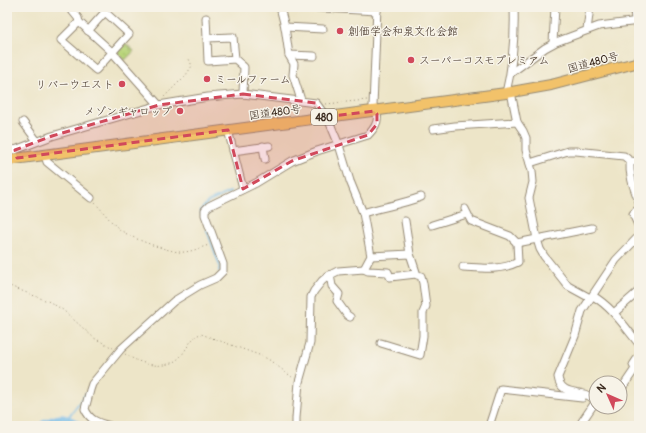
<svg xmlns="http://www.w3.org/2000/svg" width="646" height="433" font-family="Pangolin,'Klee One',sans-serif">
  <defs>
    <pattern id="park-dots" width="8" height="8" patternUnits="userSpaceOnUse"><rect width="8" height="8" fill="#bad67b"/><path d="M2 2h.1M6 6h.1" fill="none" stroke="#a1b86a" stroke-width="1.8" stroke-linecap="round"/></pattern>
  </defs>
  <rect width="100%" height="100%" fill="#f7f3e8"/>
  <filter id="ink" filterUnits="userSpaceOnUse"><feTurbulence type="fractalNoise" baseFrequency=".025" numOctaves="2"/><feDisplacementMap in="SourceGraphic" scale="8" xChannelSelector="R" yChannelSelector="G"/><feConvolveMatrix kernelMatrix="1 2 1 2 8 2 1 2 1" color-interpolation-filters="sRGB"/></filter>
  <filter id="wash" filterUnits="userSpaceOnUse"><feTurbulence type="fractalNoise" baseFrequency=".012" numOctaves="4" result="noise"/><feDisplacementMap in="SourceGraphic" scale="16" xChannelSelector="R" yChannelSelector="G"/><feGaussianBlur stdDeviation="0.9" result="paint"/><feColorMatrix in="noise" values="0 0 0 0 0 0 0 0 0 0 0 0 0 0 0 0 0 1.4 0 .05"/><feComposite in="paint" operator="in"/></filter>
  <g filter="url(#wash)">
    <rect width="100%" height="100%" fill="#ede5c8"/>
    <path fill="url(#park-dots)" stroke="#7a804c" d="M125,43L134,51L125,60L118,53V51Z"/>
    <g fill="none" stroke-linecap="round" stroke-linejoin="round">
      <g stroke="#70b9e8" stroke-width="2">
        <path d="M202,216L201,210L208,202L230,192"/>
        <path d="M207,230L220,266L219,271"/>
        <path d="M66,420L86,394"/>
      </g>
      <path stroke="#70b9e8" stroke-width="12" d="M45,426C58,419 63,418 76,426"/>
    </g>
  </g>
  <g filter="url(#ink)">
    <g fill="none" stroke-linecap="round" stroke-linejoin="round">
      <defs>
        <g id="minor">
          <path d="M69,7L78,18L79,22L112,52L159,105"/>
          <path d="M280,7L285,27L289,55L294,64L293,75L301,100"/>
          <path d="M305,7L377,11"/>
          <path d="M634,7L635,21"/>
          <path d="M206,18L207,38"/>
          <path d="M79,22L61,40L96,70L129,34L105,12L88,31"/>
          <path d="M285,27L323,29"/>
          <path d="M587,30L590,7"/>
          <path d="M553,43L555,7"/>
          <path d="M289,55L314,56"/>
          <path d="M235,59L208,61L207,38L233,37L235,59L244,67L243,94"/>
          <path d="M511,73L545,48L556,42L599,26L639,21"/>
          <path d="M511,92L517,122L523,131L526,138V150L532,171L533,182L529,198L537,239L540,249L544,256L568,286L590,298"/>
          <path d="M506,93C513,64 515,36 514,7"/>
          <path d="M23,122L37,141"/>
          <path d="M433,129L455,126L517,122"/>
          <path d="M228,130L243,189"/>
          <path d="M263,146L265,159"/>
          <path d="M7,148L15,150L52,136L159,105L208,97L243,94L316,103L329,121L339,145L350,181L363,213L371,256L364,269"/>
          <path d="M233,151L269,146"/>
          <path d="M45,155L47,162L91,198"/>
          <path d="M639,162L630,161C629,177 634,188 639,202"/>
          <path d="M530,163L568,151H576L624,156L630,161"/>
          <path d="M639,208L633,214L639,227"/>
          <path d="M465,209L471,221L510,236L517,243L592,228"/>
          <path d="M363,213C383,207 402,204 421,197"/>
          <path d="M432,225L467,214"/>
          <path d="M371,256L410,254"/>
          <path d="M463,267C482,268 501,271 518,262L517,243"/>
          <path d="M330,275L332,286L339,294L337,301L347,315L350,317"/>
          <path d="M593,296C612,307 625,327 639,344"/>
          <path d="M614,313L639,291"/>
          <path d="M381,343L420,355L423,336V313L426,306L423,283L421,276L417,275L410,254L405,221"/>
          <path d="M634,367L633,365L639,356"/>
          <path d="M620,391L639,363"/>
          <path d="M596,400C592,398 588,395 584,394C572,391 560,392 558,377L575,336L582,311L616,260L639,236"/>
          <path d="M110,426C99,423 90,421 85,409L90,390L92,384L121,349L174,301L200,285L216,278L223,271V264L205,215V210L209,206L256,183L292,161L317,151L368,135C373,130 379,123 377,115C376,111 373,109 373,106L377,7"/>
          <path d="M296,426V418L299,382L310,343L311,297L314,291L322,281L328,276L338,271L364,269L368,271L388,272L390,277L416,274"/>
          <path d="M489,426L501,389L582,398"/>
          <path d="M579,426L596,401"/>
        </g>
        <path id="highway" d="M7,160L506,93L551,85L639,62"/>
      </defs>
      <use href="#minor" stroke="#948873" stroke-width="9"/>
      <use href="#highway" stroke="#948873" stroke-width="12"/>
      <g stroke="#948873" stroke-width="1" stroke-dasharray="1 3" stroke-linecap="butt">
        <path d="M164,97L186,75L192,66L189,59"/>
        <path d="M326,104L367,100"/>
        <path d="M95,203C103,211 110,221 118,228C129,238 164,250 179,252C189,253 199,248 209,245"/>
        <path d="M7,285L50,302L63,310L94,338L113,348"/>
        <path d="M125,354C140,364 165,372 180,357C187,350 191,336 201,334L259,355L268,359L292,377"/>
      </g>
      <use href="#minor" stroke="#fff" stroke-width="7"/>
      <use href="#highway" stroke="#f2c26a" stroke-width="10"/>
    </g>
  </g>
  <path fill="#d1495b" fill-opacity="0.2" stroke="#d1495b" stroke-width="3" stroke-dasharray="8 5" stroke-linejoin="round" d="M243,94L316,103L325,117L374,111L377,114V124L368,135L292,161L243,189L228,130L17,158L15,150L52,136L159,105Z"/>
  <g fill="#d1495b" stroke="#f7f3e8" stroke-width="1.5">
    <circle cx="340" cy="31" r="4"/>
    <circle cx="411" cy="60" r="4"/>
    <circle cx="207" cy="79" r="4"/>
    <circle cx="122" cy="84" r="4"/>
    <circle cx="180" cy="111" r="4"/>
  </g>
  <g text-anchor="middle" stroke-width="3" stroke-linejoin="round" paint-order="stroke">
    <rect fill="#f7f3e8" stroke="#73665b" stroke-width="1" x="311" y="109" width="26" height="16" rx="3"/>
    <g font-size="10" font-weight="bold" fill="#3b2a1e">
      <text x="324" y="121">480</text>
    </g>
    <g font-size="11" fill="#3b2a1e" stroke="#f7f3e8" text-anchor="start">
      <text x="348" y="35">創価学会和泉文化会館</text>
      <text x="419" y="64">スーパーコスモプレミアム</text>
      <text x="215" y="83">ミールファーム</text>
      <text x="114" y="88" text-anchor="end">リバーウエスト</text>
      <text x="172" y="115" text-anchor="end">メゾンギャロップ</text>
    </g>
    <g font-size="11" fill="#3b2a1e" stroke="#f7f3e8">
      <text transform="translate(593 62) rotate(-15)" y="4">国道480号</text>
      <text transform="translate(275 112) rotate(-8)" y="4">国道480号</text>
    </g>
  </g>
  <rect width="646" height="433" fill="none" stroke="#f7f3e8" stroke-width="24"/>
  <g transform="translate(608 395) rotate(315)"><circle r="19" fill="#f7f3e8" stroke="#aca397"/>
  <path d="M0-3L7 15L0 10L-7 15Z" fill="#d1495b"/>
  <text y="-6" font-size="11" font-weight="bold" text-anchor="middle" fill="#3b2a1e">N</text>
  </g>
</svg>
